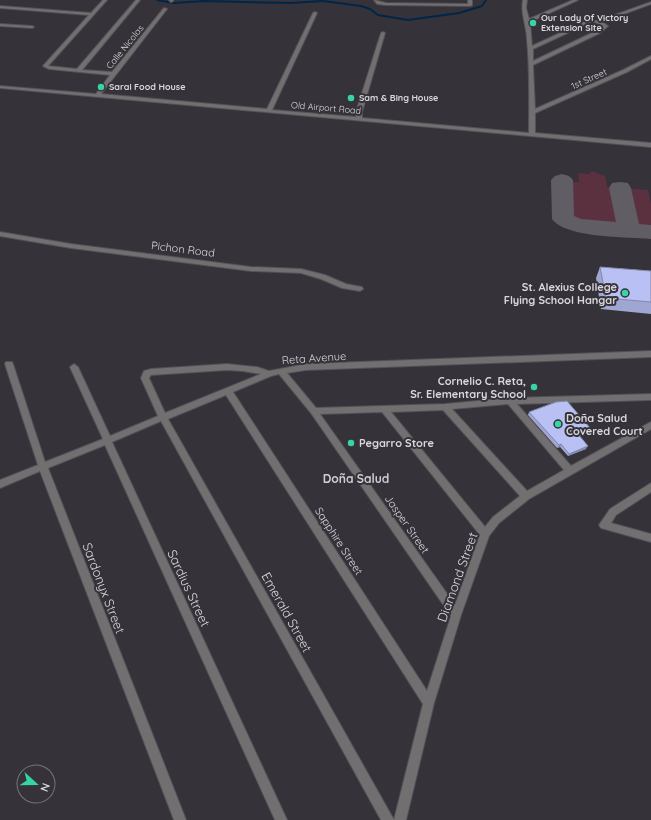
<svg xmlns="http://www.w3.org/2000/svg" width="651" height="820" font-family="Quicksand,sans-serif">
  <rect width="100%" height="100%" fill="#353239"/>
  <g fill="#5b313f">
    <path d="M592,171L605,176L607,187L617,188L620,201H616L617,207L621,208L625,225L572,221L567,217L565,182H579L578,173L589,174Z"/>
    <path d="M622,188L648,190L651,204V228L630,226L626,208H629L628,202H625Z"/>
  </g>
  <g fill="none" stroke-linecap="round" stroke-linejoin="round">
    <path stroke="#012647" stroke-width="2" d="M157,0L174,3L204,1L290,3L323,1L361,6L370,9L378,15L408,20L459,13L482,6L486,0"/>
    <path fill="#605e64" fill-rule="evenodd" d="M562,174L569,176L573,180L574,216L581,219L616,222L609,188L612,183L620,182L628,183L631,188L639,224L651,225V239C628,237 565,238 552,219L551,180L555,176Z"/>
    <defs>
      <g id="minor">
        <path d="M103,0H107L48,66L77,69L136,0H140L82,70L112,72L164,8L167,9L101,94L267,109L313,13L315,12L317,13L272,110L356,117V112L381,33L383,32L385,33L362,112V118L529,133C529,102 530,70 527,40C527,27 520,13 523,0H527L526,8L529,19L573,0H578L530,22L532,46L588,20L598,21L651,2V4L602,22L608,26L600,33L533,65L535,109L623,70L651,56V59L627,72L535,113V133L651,143V147L0,88V86L96,94L110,75L49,69L43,66L89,15L0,8V6L91,13ZM591,22L597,23L603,26L596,31L533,61V49Z"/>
        <path d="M169,0H173V1L171,2Z"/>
        <path d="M374,0L386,3L468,4V0H472V5L470,6L386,5L377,4Z"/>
        <path d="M0,24L32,26L34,27L32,28L0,26Z"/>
        <path d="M0,232L71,244L251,267L301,269L325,275L346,284L362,287L363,289L360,291L342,288L321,279L301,273L251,271L71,248L0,236Z"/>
        <path d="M651,351V357L306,370L287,373L316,408L445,404L510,398L651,394V400L517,404L571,466L651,422V429L529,499L499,523L489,536L461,615L434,703L406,820H394L423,704L226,395L168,419L394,820H381L161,421L112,442L287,820H275L105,445L48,468L186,820H174L40,471L0,488V480L38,465L5,364L6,362H12L13,364L45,462L103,439L70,367L74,364L78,367L110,436L158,416L141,378L144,371L151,369L227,364L257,367L269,371L306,364ZM227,370L243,371L261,374L165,413L149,378L151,375ZM279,374L311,413L451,616L427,691L233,392L271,376ZM508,404L564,470L527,491L452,409ZM443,410L520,496L493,517L485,527L391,412ZM382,412L480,535L455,605L320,414Z"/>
        <path d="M651,483V492L616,515L611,523L651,534V542L601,528L599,525L610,509Z"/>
      </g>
    </defs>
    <use href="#minor" stroke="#535057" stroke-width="2"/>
    <use href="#minor" fill="#726f71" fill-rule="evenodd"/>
  </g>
  <g fill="#9fa6d2">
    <path d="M600,267L651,271V314L601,309L596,278Z"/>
    <path d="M529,412L591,429L590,432L579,436L586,449L568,456L560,447L557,448L528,415Z"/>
  </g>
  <g fill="#8287ab">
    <path d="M591,429L590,432L577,437L578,434Z"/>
    <path d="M561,444L560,447L557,448L559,445Z"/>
    <path d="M588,446L586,449L568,456L569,454Z"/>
  </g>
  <g fill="#b9c1f4" stroke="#8287ab">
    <path d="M600,267L651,271V302L606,298Z"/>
    <path d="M567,401L591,429L578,434L588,446L569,454L561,444L559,445L529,412L556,402Z"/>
  </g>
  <g fill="#37d4a6" stroke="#353239" stroke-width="1.5">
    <circle cx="533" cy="23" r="4"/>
    <circle cx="101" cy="87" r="4"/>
    <circle cx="351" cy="98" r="4"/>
    <circle cx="625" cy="293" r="4"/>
    <circle cx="534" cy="387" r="4"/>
    <circle cx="558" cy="424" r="4"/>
    <circle cx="351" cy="443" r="4"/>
  </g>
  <g text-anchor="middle" stroke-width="4" stroke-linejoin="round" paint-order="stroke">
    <g font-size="9" font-weight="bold" fill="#dad8dd" stroke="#353239" text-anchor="start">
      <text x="541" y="21">Our Lady Of Victory<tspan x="541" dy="10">Extension Site</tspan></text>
      <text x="109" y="90">Sarai Food House</text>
      <text x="359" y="101">Sam &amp; Bing House</text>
    </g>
    <g font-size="9" fill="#dad8dd" stroke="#353239">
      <text transform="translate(125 47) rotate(-51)" y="3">Calle Nicolas</text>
      <text transform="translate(589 79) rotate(-24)" y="3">1st Street</text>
      <text transform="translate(326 108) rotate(5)" y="3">Old Airport Road</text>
    </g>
    <g font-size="11" fill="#dad8dd" stroke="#353239">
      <text transform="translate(183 249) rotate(7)" y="4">Pichon Road</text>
      <text transform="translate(314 358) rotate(-4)" y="4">Reta Avenue</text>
      <text transform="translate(407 524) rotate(55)" y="4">Jasper Street</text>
      <text transform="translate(339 541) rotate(57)" y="4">Sapphire Street</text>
    </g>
    <g font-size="11" font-weight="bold" fill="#dad8dd" stroke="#353239" text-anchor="end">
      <text x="617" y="291">St. Alexius College<tspan x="617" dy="13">Flying School Hangar</tspan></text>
      <text x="526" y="385">Cornelio C. Reta,<tspan x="526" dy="13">Sr. Elementary School</tspan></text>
      <text x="566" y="422" text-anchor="start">Doña Salud<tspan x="566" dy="13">Covered Court</tspan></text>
      <text x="359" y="447" text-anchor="start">Pegarro Store</text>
    </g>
    <g font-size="12" font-weight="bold" fill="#d1cdd6" stroke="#353239">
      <text x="356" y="483">Doña Salud</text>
    </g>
    <g font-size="13" fill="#dad8dd" stroke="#353239">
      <text transform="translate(457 577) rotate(-70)" y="5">Diamond Street</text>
      <text transform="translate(104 588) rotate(69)" y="5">Sardonyx Street</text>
      <text transform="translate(189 588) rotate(65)" y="5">Sardius Street</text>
      <text transform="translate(287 612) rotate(61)" y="5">Emerald Street</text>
    </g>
  </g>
  <g transform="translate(36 784) rotate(111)"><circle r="19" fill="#353239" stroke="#77747b"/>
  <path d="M0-3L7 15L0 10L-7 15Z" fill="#37d4a6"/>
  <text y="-6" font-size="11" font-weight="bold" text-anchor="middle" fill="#dad8dd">N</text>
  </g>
</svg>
